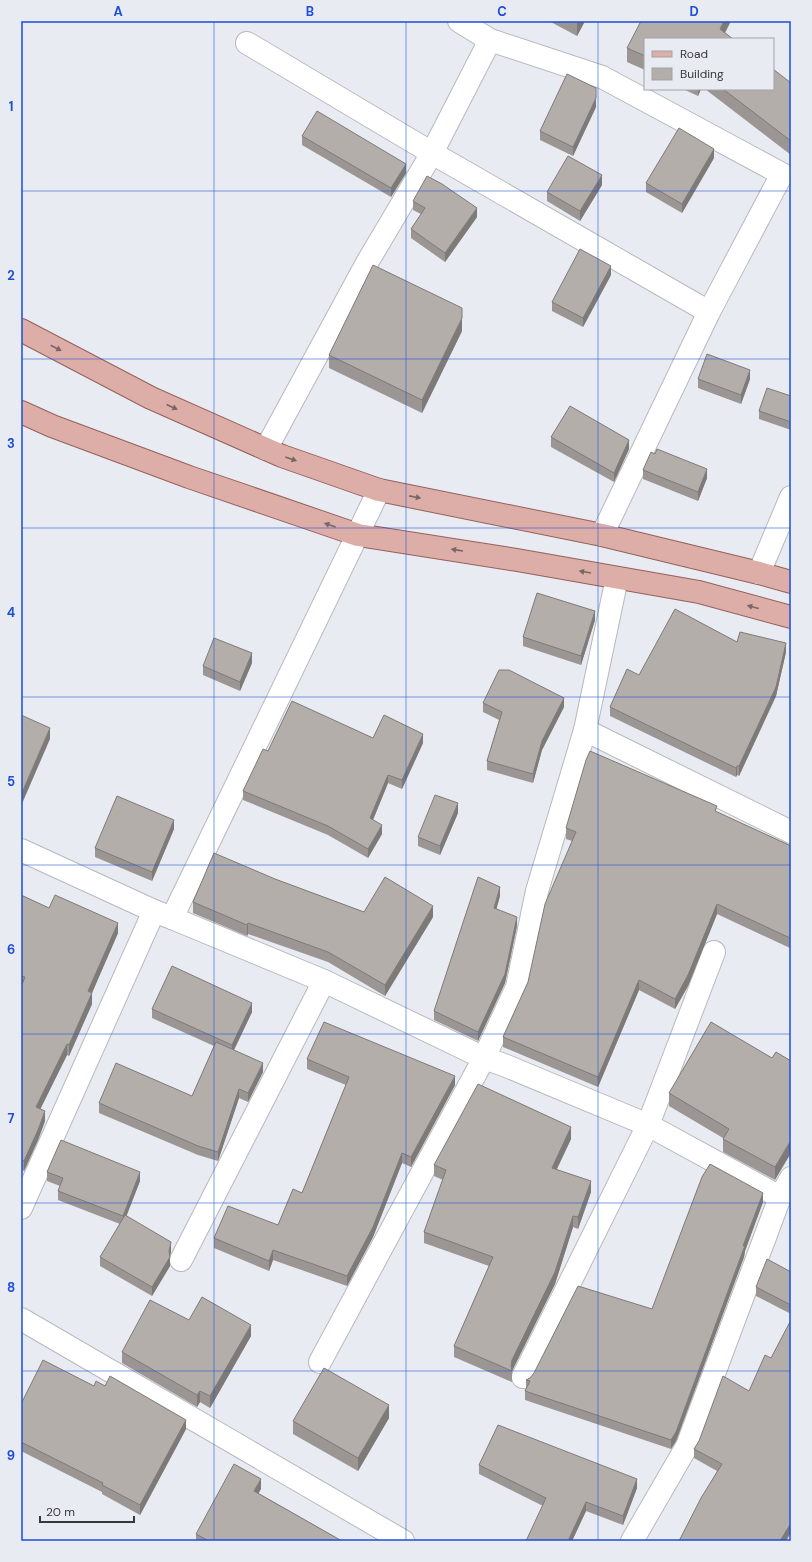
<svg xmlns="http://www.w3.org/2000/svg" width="812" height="1562" font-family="'DM Sans',sans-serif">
  <rect width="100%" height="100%" fill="#e8ebf1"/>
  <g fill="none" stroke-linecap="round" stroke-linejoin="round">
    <defs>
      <g id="minor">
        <path d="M459,21L490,40L602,77L782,174L709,312L602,535"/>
        <path d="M247,43L432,153L709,312"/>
        <path d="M266,449L368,261L432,153L490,40"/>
        <path d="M759,573L791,497"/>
        <path d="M585,730L791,832"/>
        <path d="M21,850L154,911"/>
        <path d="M172,918L324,981L484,1058L504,1065L648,1125L780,1197"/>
        <path d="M21,1208L154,911L172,918L379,490"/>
        <path d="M181,1260L324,981"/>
        <path d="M21,1319L403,1541"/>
        <path d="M320,1362L484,1058L517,987L537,891L585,730L617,578"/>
        <path d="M523,1377L648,1125L714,952"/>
        <path d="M632,1541L687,1446L780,1197L791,1178"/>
      </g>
      <g id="primary">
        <path d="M21,330L151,398L266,449L282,456L379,490L602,535L759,573L791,582"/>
        <path d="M21,412L52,426L189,477L358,535L517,560L699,592L791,617"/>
      </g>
    </defs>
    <use href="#minor" stroke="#b6b9be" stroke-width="24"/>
    <use href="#primary" stroke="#94615c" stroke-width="24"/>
    <use href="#minor" stroke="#fff" stroke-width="22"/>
    <use href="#primary" stroke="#ddada8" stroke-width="22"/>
  </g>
  <g fill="#9b9693">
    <path d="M549,21H585L577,36Z"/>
    <path d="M645,39V70L627,62V48Z"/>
    <path d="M791,83V155L705,89H773Z"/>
    <path d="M683,89H701L698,96Z"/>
    <path d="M596,107L573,156L540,140V131Z"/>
    <path d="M302,136L406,173L391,197L302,145Z"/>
    <path d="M714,158L682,213L646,192V183Z"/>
    <path d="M602,185L580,221L547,201V192Z"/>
    <path d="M413,201L477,217L445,262L411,238V229L421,214L413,210Z"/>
    <path d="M611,275L583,327L552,311V302Z"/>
    <path d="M462,331L422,413L329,368V355Z"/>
    <path d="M698,379H750L741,404L698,388Z"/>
    <path d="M791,396V430L759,419V411Z"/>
    <path d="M551,437L629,449L614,482L551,447Z"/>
    <path d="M655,454L707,478L698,501L643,479V470Z"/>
    <path d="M595,620L581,665L523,646V637Z"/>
    <path d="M737,642L786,652L776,696L739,776L737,775L736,777L610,716V707L639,675Z"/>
    <path d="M252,663L240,691L203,675V666Z"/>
    <path d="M483,703L564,707L542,750L533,783L487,770V761L499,720L483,712Z"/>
    <path d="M373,738L423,743L402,789L388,783L373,820L382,834L368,858L328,835L243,800V791L268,751Z"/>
    <path d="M717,812L791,846V946L790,948L717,914L688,986L675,1009L639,990L598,1087L503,1047V1037L528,982L572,841L566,839V828Z"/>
    <path d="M458,813L440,855L418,846V837Z"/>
    <path d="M174,829L152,881L95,857V848Z"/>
    <path d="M275,879L364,912L433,917L385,996L328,962L248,934L247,936L193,913V902Z"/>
    <path d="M21,895L49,908L118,933L92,993V1004L69,1056L67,1055L40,1109L45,1121L38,1140L24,1171L21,1170Z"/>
    <path d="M500,896L496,909L517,926L505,983L478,1041L434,1020V1011Z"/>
    <path d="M152,1009L252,1012L234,1050L263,1072L248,1102L239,1098L218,1161L198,1155L99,1113V1103L192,1096L214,1046L152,1018Z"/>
    <path d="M776,1052L775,1180L723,1152V1138L669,1106V1093L772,1058Z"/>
    <path d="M307,1059L455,1085L411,1167L402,1163L373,1237L347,1286L273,1260L269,1271L214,1248V1238L278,1225L302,1193L346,1085L307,1069Z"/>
    <path d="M571,1139L557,1169L591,1192L578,1229L573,1227L555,1284L512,1371V1382L454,1357V1346L489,1266L424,1243V1232L443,1180L434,1176V1165Z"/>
    <path d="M47,1172L140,1181L126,1216L171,1252L170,1256V1266L152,1296L100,1266V1257L120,1224L58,1200V1191L60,1186L47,1181Z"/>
    <path d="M763,1202L745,1251L744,1257L676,1441L671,1449L525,1400V1391L526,1388V1380L530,1378L652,1309Z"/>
    <path d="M791,1272V1314L756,1296V1287Z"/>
    <path d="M189,1320L251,1336L210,1408L200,1402L197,1407L122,1363V1352Z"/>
    <path d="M791,1320V1532L786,1541H679L717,1471L694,1458V1449L749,1391L771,1358Z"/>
    <path d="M94,1386L186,1429L140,1515L102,1494V1492L21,1451V1404Z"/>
    <path d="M389,1418L358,1471L293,1434V1421Z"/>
    <path d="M479,1465L637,1488L623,1525L586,1511L572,1541H526L543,1506L479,1474Z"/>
    <path d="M261,1489L258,1493L342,1541H196V1534Z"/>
  </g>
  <g fill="#7e7a78">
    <path d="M578,21H585L577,36V22Z"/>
    <path d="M724,21H731L722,39L720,29Z"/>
    <path d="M698,89H701L698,96Z"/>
    <path d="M596,98V107L573,156V147Z"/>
    <path d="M714,149V158L682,213V204Z"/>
    <path d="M406,164V173L391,197V188Z"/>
    <path d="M602,175V185L580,221V211Z"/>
    <path d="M477,208V217L445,262V253Z"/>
    <path d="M611,266V275L583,327V318Z"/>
    <path d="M462,318V331L422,413V400Z"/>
    <path d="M750,370V379L741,404V395Z"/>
    <path d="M629,440V449L614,482V473Z"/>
    <path d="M707,469V478L698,501V492Z"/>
    <path d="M595,611V620L581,665V656Z"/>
    <path d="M786,643V652L776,696L739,776V766Z"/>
    <path d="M252,653V663L240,691V682Z"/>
    <path d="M564,698V707L542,750L533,783V774L542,741Z"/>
    <path d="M50,728V739L21,806V795Z"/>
    <path d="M423,734V743L402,789V780Z"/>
    <path d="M737,766V775L736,777V768Z"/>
    <path d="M388,775V783L370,827V818Z"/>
    <path d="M458,803V813L440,855V846Z"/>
    <path d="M174,820V829L152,881V872Z"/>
    <path d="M382,825V834L368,858V849Z"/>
    <path d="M500,887V896L494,918V908Z"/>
    <path d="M717,904V914L688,986L675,1009V999Z"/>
    <path d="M433,906V917L385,996V985Z"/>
    <path d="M517,917V926L505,983L478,1041V1032Z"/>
    <path d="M118,923V933L88,1002V991Z"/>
    <path d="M248,923V934L247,936V925Z"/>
    <path d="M791,935V946L790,948V938Z"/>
    <path d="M639,980V990L598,1087V1077Z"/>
    <path d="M92,993V1004L69,1056V1045Z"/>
    <path d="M252,1003V1012L232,1054V1045Z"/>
    <path d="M67,1044V1055L36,1118V1107Z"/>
    <path d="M263,1063V1072L248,1102V1093Z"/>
    <path d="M455,1076V1085L411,1167V1157Z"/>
    <path d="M239,1089V1098L218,1161V1152Z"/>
    <path d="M45,1111V1121L38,1140L24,1171V1161Z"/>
    <path d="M571,1127V1139L552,1179V1168Z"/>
    <path d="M791,1140V1153L775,1180V1167Z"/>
    <path d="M402,1153V1163L373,1237L347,1286V1276Z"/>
    <path d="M140,1172V1181L123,1225V1216Z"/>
    <path d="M591,1181V1192L578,1229V1217Z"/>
    <path d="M763,1193V1202L745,1251L744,1257L676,1441L671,1449V1440Z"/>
    <path d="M573,1216V1227L555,1284L512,1371L511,1366L512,1360Z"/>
    <path d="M171,1242V1252L169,1258L170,1257V1266L152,1296V1287L169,1251Z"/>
    <path d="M273,1250V1260L269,1271V1261Z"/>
    <path d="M251,1325V1336L210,1408V1396Z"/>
    <path d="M200,1391V1402L197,1407V1395Z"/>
    <path d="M389,1405V1418L358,1471V1458Z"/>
    <path d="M186,1420V1429L140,1515V1505Z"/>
    <path d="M261,1479V1489L254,1501V1491Z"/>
    <path d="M637,1479V1488L623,1525V1516Z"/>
    <path d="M586,1502V1511L572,1541H568Z"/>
    <path d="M791,1523V1532L786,1541H780Z"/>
  </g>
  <g fill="#b4aeab" stroke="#7e7a78">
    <path d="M641,21H724L720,29L733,39H645V56L627,48Z"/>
    <path d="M773,69L791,83V141L723,89H773Z"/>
    <path d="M567,74L596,88V98L573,147L540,131Z"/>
    <path d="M317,111L406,164L391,188L302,136Z"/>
    <path d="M679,128L714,149L682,204L646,183Z"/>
    <path d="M568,156L602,175L580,211L547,192Z"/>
    <path d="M427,176L442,184L477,208L445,253L411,229L425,208L413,201Z"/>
    <path d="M580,249L611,266L583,318L552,302Z"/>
    <path d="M373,265L462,308V318L422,400L329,355Z"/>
    <path d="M707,354L750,370L741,395L698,379Z"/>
    <path d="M767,388L791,396V422L759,411Z"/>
    <path d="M570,406L629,440L614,473L551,437Z"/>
    <path d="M657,449L707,469L698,492L643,470L651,452L655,454Z"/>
    <path d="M537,593L595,611L581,656L523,637Z"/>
    <path d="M675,609L737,642L740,632L786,643L776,687L739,766H737L736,768L610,707L627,669L639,675Z"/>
    <path d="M214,638L252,653L240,682L203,666Z"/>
    <path d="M499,670H509L564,698L542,741L533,774L487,761L502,712L483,703Z"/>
    <path d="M292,701L373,738L384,715L423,734L402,780L388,775L370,818L382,825L368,849L328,826L243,791L263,749L268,751Z"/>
    <path d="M21,715L50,728L21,795Z"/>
    <path d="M590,751L717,806L715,811L791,846V935L790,938L717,904L688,975L675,999L639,980L598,1077L503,1037L528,982L545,904L576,832L566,828L586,760Z"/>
    <path d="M435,795L458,803L440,846L418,837Z"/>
    <path d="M117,796L174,820L152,872L95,848Z"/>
    <path d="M214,853L275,879L364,912L385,877L433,906L385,985L328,952L248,923L247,925L193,902Z"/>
    <path d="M478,877L500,887L494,908L517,917L505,974L478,1032L434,1011Z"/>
    <path d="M21,895L49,908L55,895L118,923L88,991L92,993L69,1045L67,1044L36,1107L45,1111L38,1130L24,1161L21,1159V987L25,977L21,976Z"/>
    <path d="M172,966L252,1003L232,1045L152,1009Z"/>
    <path d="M324,1022L455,1076L411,1157L402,1153L373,1227L347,1276L273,1250L269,1261L214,1238L228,1206L278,1225L293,1189L302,1193L349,1077L307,1059Z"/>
    <path d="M711,1022L772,1058L776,1052L791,1061V1140L775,1167L723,1139L729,1129L669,1093Z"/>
    <path d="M216,1042L263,1063L248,1093L239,1089L218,1152L198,1146L99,1103L116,1063L192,1096Z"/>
    <path d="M478,1084L571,1127L552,1168L591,1181L578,1217L573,1216L555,1272L512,1360L511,1366L512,1371L454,1346L493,1257L424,1232L446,1170L434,1165Z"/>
    <path d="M61,1140L140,1172L123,1216L58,1191L63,1178L47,1172Z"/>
    <path d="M710,1164L763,1193L743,1246H745L744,1248L676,1432L671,1440L525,1391L530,1381L526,1380L530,1378L534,1373L578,1286L652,1309L702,1177Z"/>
    <path d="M125,1215L171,1242L169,1251L170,1257L152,1287L100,1257Z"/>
    <path d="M767,1259L791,1272V1305L756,1287Z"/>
    <path d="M202,1297L251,1325L210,1396L200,1391L197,1395L122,1352L150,1300L189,1320Z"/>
    <path d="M791,1320V1459L790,1460L791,1461V1523L780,1541H679L701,1498L722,1464L694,1449L699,1441L723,1376L749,1391L765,1355L771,1358Z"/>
    <path d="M43,1360L94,1386L96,1381L105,1386L110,1376L186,1420L140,1505L102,1485L103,1483L21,1442V1404Z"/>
    <path d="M324,1368L389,1405L358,1458L293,1421Z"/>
    <path d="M498,1425L637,1479L623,1516L586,1502L568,1541H526L546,1498L479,1465Z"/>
    <path d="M234,1464L261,1479L254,1491L342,1541H209L196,1534Z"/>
  </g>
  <defs><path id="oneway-solid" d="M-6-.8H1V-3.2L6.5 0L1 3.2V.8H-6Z"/></defs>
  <g fill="#796766">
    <use href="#oneway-solid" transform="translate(56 348) rotate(27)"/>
    <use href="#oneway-solid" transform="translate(172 407) rotate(24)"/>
    <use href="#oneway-solid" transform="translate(291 459) rotate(19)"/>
    <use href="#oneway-solid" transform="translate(415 497) rotate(11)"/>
    <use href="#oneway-solid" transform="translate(330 525) rotate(-161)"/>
    <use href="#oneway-solid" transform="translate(457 550) rotate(-171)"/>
    <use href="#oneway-solid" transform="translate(585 572) rotate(-170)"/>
    <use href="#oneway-solid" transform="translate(753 607) rotate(-165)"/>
  </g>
  <path fill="none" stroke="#1d4ed8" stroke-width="1" stroke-opacity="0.55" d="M214,21V1541M406,21V1541M598,21V1541M21,191H791M21,359H791M21,528H791M21,697H791M21,865H791M21,1034H791M21,1203H791M21,1371H791"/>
  <rect width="812" height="1562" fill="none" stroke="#e8ebf1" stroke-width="44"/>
  <rect x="644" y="38" width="130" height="52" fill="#e8ebf1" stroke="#a1a3a8"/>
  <rect x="652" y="51" width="20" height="6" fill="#ddada8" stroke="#a1a3a8"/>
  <text x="680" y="58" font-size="12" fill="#37383a">Road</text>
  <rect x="652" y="68" width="20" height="12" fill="#b4aeab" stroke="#a1a3a8"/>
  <text x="680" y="78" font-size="12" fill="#37383a">Building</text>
  <path d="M40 1516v6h94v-6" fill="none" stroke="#37383a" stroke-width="2"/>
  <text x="46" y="1516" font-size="12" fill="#37383a" stroke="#e8ebf1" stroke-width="3" paint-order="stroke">20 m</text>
  <rect x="22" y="22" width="768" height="1518" fill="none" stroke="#1d4ed8" stroke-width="1.5"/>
  <g font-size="13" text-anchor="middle" font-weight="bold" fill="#1d4ed8">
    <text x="118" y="16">A</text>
    <text x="310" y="16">B</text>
    <text x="502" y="16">C</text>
    <text x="694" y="16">D</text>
    <text x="11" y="111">1</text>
    <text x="11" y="280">2</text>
    <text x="11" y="448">3</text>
    <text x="11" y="617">4</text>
    <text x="11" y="786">5</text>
    <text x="11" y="954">6</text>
    <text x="11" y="1123">7</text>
    <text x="11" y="1292">8</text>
    <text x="11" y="1460">9</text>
  </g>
</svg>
